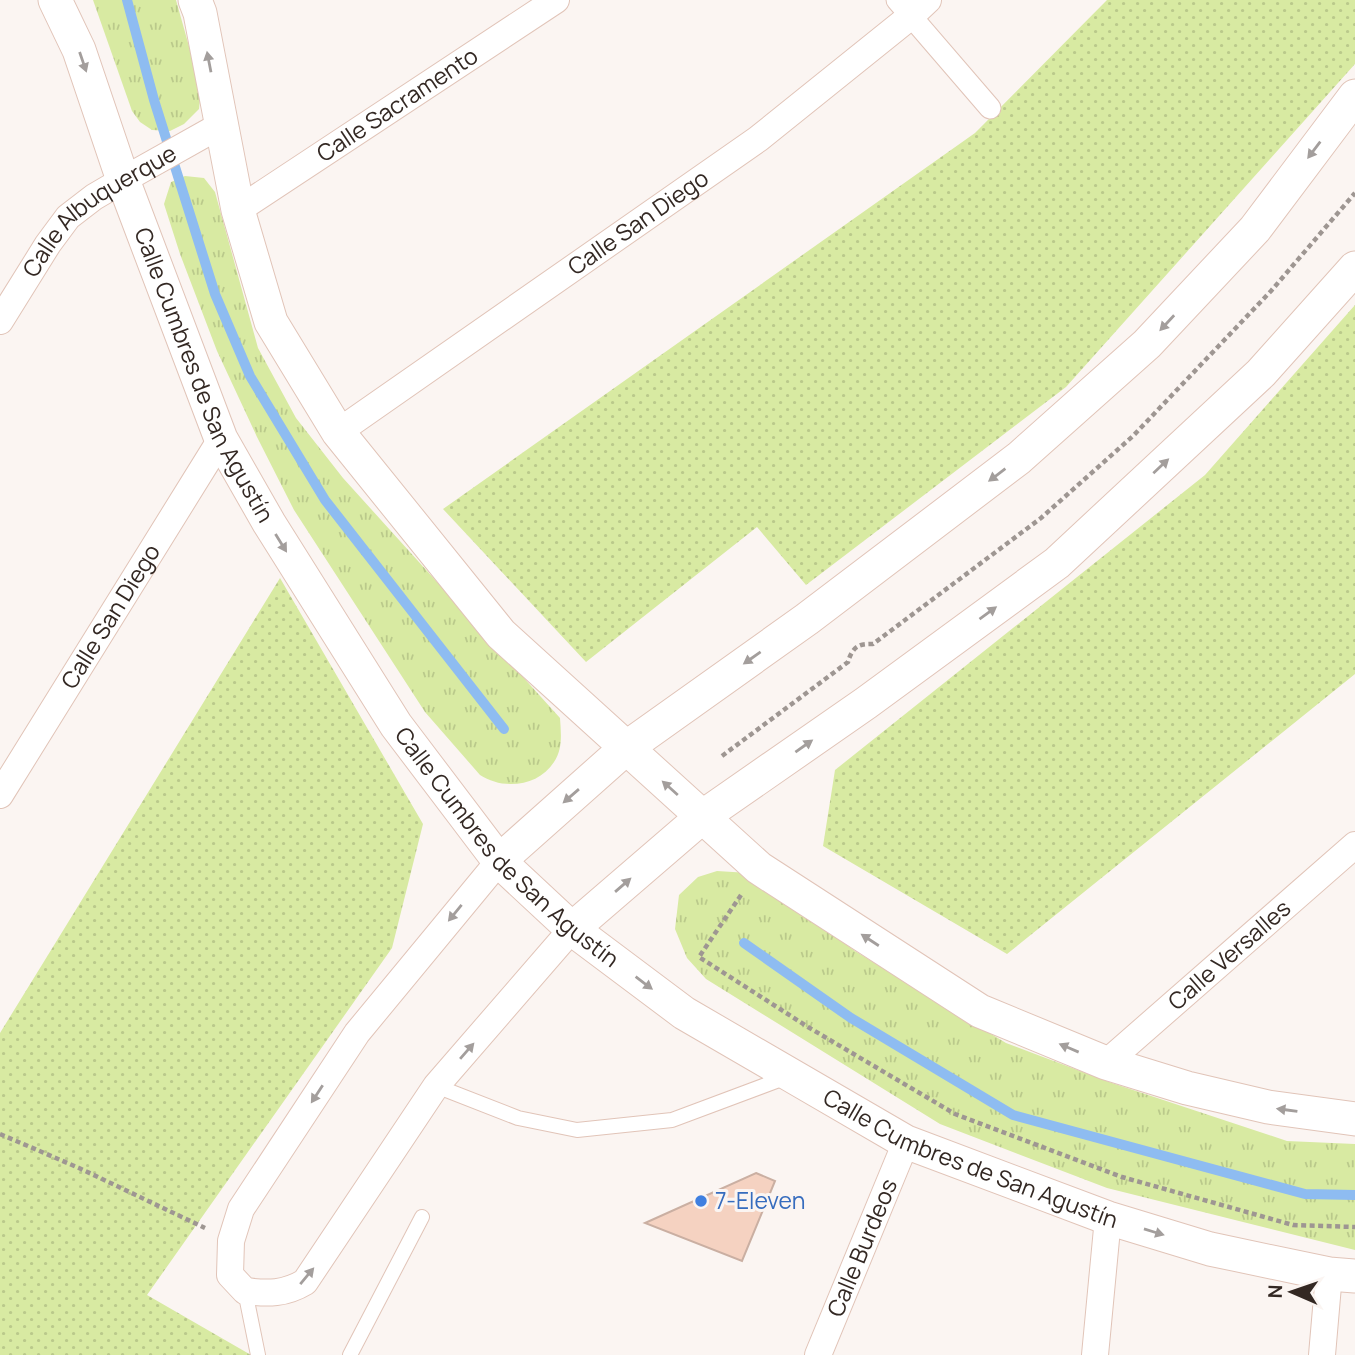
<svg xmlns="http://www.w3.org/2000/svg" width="1355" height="1355" font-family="Manrope,sans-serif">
  <defs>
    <pattern id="grass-dots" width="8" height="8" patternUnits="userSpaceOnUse" patternTransform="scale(1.75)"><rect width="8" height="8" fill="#d8eaa2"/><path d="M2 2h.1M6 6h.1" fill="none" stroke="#bac98b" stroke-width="1.8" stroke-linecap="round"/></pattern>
    <pattern id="park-tufts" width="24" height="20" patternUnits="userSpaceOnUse" patternTransform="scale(1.75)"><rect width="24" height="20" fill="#d8eaa2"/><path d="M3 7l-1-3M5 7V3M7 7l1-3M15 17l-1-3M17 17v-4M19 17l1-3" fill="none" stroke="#bac98b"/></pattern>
  </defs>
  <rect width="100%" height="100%" fill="#fbf5f2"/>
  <g fill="url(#grass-dots)">
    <path d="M1107,0H1355V64L1066,387L806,585L757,527L586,662L443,509L975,133Z"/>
    <path d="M1355,305V674L1007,954L823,846L835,770L1205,475Z"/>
    <path d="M280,578L423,824L392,948L147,1295L251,1355H0V1033Z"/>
  </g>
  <g fill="url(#park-tufts)">
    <path d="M93,0H176L201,89L199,109L184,124L170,131L152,130L140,122L132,111Z"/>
    <path d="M185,176L204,178L215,192L258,348L296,418L343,478L560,718C561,733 563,749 554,762C538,787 503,790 480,775L425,712L294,510L257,437L217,351L180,254L164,204L171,182Z"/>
    <path d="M717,871L749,873L855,951L1006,1043L1112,1083L1287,1141L1355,1144V1250L1107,1188L940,1124L706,979L687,958L675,929L679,895L698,877Z"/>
  </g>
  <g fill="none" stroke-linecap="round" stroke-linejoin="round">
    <g stroke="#8ebcf1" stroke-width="10">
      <path d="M127,0L154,100L215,294L250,376L325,500L504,729"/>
      <path d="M744,943L851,1018L1013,1115L1305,1194L1355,1195"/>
    </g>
  </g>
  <path fill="#f5d2c1" stroke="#caafa2" stroke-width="2" d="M756,1173L775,1181L742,1261L645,1223Z"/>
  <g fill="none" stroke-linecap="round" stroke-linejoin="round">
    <defs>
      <g id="service">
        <path d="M436,1086L518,1118L577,1130L672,1120L787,1077"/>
        <path d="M245,1291L258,1355"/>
        <path d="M350,1355L422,1217"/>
      </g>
      <path id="pedestrian" d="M897,0L990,108"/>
      <g id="minor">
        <path id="s1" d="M238,210L556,0"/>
        <path id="s2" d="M0,321L48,244L68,217L94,197L123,180L221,125"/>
        <path id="s3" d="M338,432L758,139L911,16L928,0"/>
        <path id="s4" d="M0,795L221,439"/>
        <path d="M499,861L357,1033L241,1209L231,1241L230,1275L245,1291C268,1294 285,1294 305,1282L436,1086L572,929"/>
        <path id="s5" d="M1106,1063L1355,845"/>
        <path id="s6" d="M818,1355L906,1142"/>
        <path d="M1095,1355L1108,1218"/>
        <path d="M1322,1355L1329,1274"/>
      </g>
      <g id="tertiary">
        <path id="s7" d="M55,0L79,50L123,180L221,439L269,523L396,725L499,861L572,929L684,1013L906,1142L1108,1218L1210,1249L1329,1274L1355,1276"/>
        <path d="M195,0L200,13L238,210L271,322L338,432L501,634L759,868L980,1011L1106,1063L1187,1088L1268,1107L1355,1119"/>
        <path d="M499,861L626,748L807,619L1019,458L1147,344L1255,229L1355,96"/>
        <path d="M572,929L702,817L866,703L1057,563L1261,373L1355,268"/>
      </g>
    </defs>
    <use href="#service" stroke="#e1c4b8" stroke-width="16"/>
    <use href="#pedestrian" stroke="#e1c4b8" stroke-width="23"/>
    <use href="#minor" stroke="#e1c4b8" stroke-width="28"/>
    <use href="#tertiary" stroke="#e1c4b8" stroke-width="35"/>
    <g stroke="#9e9692" stroke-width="4.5" stroke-dasharray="5 3.5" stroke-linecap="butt">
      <path d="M722,756L848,662C852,648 858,643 873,644L1041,518L1133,436L1271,291L1355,193"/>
      <path d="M741,895L699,957L808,1027L955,1114L1122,1177L1293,1225L1355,1227"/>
      <path d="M0,1134L79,1168L205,1228"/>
    </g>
    <use href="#service" stroke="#fff" stroke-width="14"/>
    <use href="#pedestrian" stroke="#fff" stroke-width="21"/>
    <use href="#minor" stroke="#fff" stroke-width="26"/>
    <use href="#tertiary" stroke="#fff" stroke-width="33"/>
  </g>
  <defs><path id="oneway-solid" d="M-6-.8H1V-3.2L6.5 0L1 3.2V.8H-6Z" transform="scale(1.75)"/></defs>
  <g fill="#a39e9c">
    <use href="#oneway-solid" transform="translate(83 62) rotate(71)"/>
    <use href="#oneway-solid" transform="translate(209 62) rotate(-101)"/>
    <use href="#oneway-solid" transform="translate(1314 150) rotate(127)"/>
    <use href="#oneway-solid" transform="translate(1167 323) rotate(133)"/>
    <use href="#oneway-solid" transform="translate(1161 466) rotate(-43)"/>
    <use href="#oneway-solid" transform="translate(997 475) rotate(143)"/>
    <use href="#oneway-solid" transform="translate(281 543) rotate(58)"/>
    <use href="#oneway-solid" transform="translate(988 613) rotate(-36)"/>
    <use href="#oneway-solid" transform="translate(752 658) rotate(145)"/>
    <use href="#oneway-solid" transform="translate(804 746) rotate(-35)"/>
    <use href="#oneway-solid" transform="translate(670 788) rotate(-138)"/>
    <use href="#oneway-solid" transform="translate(571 796) rotate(139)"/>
    <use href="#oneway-solid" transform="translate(623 885) rotate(-41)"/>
    <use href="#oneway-solid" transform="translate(455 913) rotate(129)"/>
    <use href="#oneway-solid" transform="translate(870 940) rotate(-147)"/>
    <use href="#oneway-solid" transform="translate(644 983) rotate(37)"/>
    <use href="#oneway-solid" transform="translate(1069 1048) rotate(-157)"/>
    <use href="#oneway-solid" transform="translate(467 1051) rotate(-49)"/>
    <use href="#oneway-solid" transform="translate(317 1094) rotate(123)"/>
    <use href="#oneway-solid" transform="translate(1287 1110) rotate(-172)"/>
    <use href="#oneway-solid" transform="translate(1154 1232) rotate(17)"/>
    <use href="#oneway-solid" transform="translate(307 1276) rotate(-50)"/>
  </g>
  <circle fill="#3f7fe0" stroke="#fbf5f2" stroke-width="2.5" cx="701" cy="1201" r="7"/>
  <g text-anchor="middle" stroke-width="6" stroke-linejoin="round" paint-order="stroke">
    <g font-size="23" fill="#332823" stroke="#fbf5f2">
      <text dy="8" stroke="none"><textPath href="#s1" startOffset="191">Calle Sacramento</textPath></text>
      <text dy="8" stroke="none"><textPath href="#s2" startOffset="152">Calle Albuquerque</textPath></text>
      <text dy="8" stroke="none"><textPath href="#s3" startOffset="366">Calle San Diego</textPath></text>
      <text dy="8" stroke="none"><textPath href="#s7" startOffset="404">Calle Cumbres de San Agustín</textPath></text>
      <text dy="8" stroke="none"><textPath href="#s4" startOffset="210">Calle San Diego</textPath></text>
      <text dy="8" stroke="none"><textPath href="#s7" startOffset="971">Calle Cumbres de San Agustín</textPath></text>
      <text dy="8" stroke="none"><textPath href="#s5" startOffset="164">Calle Versalles</textPath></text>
      <text dy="8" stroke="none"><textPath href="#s7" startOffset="1538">Calle Cumbres de San Agustín</textPath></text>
      <text dy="8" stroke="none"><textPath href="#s6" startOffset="116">Calle Burdeos</textPath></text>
    </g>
    <g font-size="23" fill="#366cbe" stroke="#fbf5f2" text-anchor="start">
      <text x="715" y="1209">7-Eleven</text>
    </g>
  </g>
  <g transform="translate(1292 1292) rotate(272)" stroke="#fbf5f2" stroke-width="5" paint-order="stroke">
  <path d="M0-5L12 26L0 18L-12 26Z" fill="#332823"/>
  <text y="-10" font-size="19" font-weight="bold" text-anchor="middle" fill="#332823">N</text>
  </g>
</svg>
